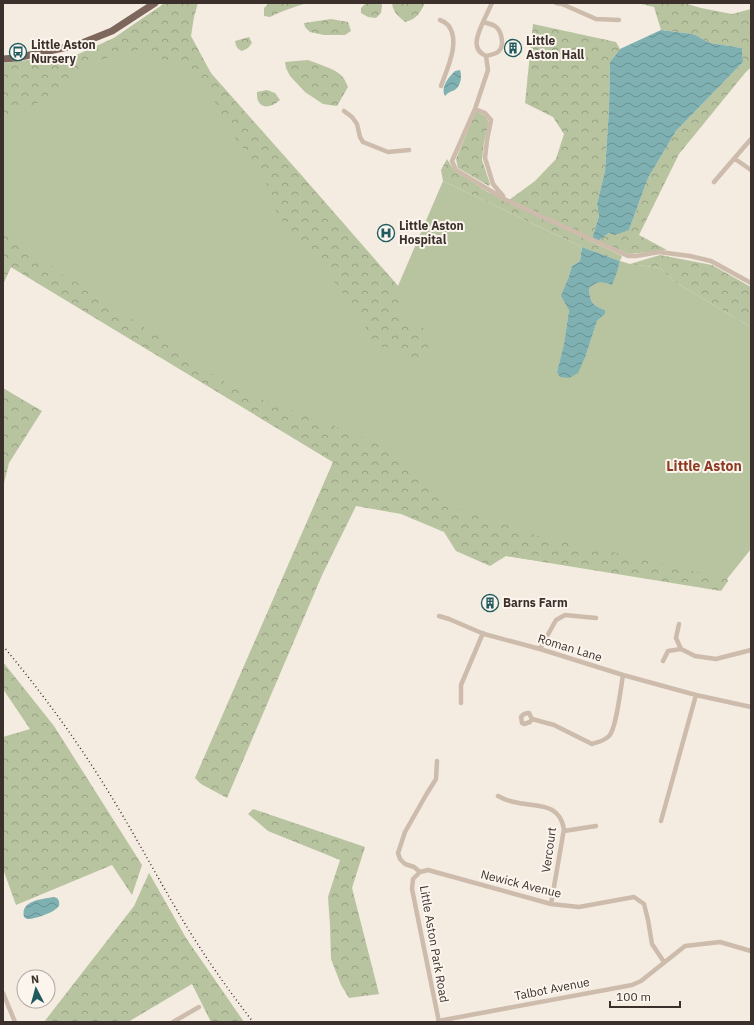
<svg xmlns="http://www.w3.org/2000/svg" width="754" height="1025" viewBox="0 0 754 1025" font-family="'IBM Plex Sans',sans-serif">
  <defs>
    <pattern id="forest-crowns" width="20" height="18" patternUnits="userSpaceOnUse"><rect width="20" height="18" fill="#b8c4a0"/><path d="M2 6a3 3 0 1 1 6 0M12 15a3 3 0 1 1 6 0" fill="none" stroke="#97a083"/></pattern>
    <pattern id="water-waves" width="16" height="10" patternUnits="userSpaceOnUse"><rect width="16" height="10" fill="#7fb0b2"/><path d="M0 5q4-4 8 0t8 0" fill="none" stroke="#699091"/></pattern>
  </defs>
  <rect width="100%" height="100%" fill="#f4ebe1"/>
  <path fill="#b8c4a0" d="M 155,10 L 302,176 L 398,286 L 443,181 L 582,247 L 580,261 L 572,266 L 568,279 L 569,310 L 564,345 L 557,372 L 586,355 L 597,321 L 605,314 L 605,310 C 592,305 590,302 589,288 L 596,282 L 604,282 L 618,269 L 620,261 L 630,264 L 660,268 L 675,282 L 751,327 L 751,549 L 727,579 L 701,586 L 506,556 L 333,462 L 11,267 L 3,284 L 3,64 L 79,54 L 114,38 Z"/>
  <path fill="url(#forest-crowns)" d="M 165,3 L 198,3 L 194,17 L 191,36 L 212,75 L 302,176 L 398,286 L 401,301 L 403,322 L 426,329 L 429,344 L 425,363 L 409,361 L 394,348 L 383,347 L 376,348 L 360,316 L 316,258 L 278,216 L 263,174 L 225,125 L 211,93 L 193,74 L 141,49 L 103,59 L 65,87 L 15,116 L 3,122 L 3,63 L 79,54 L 114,38 Z
    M 269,3 L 307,3 C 294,7 282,11 270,17 L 264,16 L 264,8 Z
    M 366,3 L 380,3 L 382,5 L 381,13 L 376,18 L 368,17 L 361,13 L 361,8 Z
    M 392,3 L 425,3 C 420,13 417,19 405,22 C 398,16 393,12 392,3 Z
    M 637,3 L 684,3 L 701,8 L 732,14 L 751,9 L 751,67 L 745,73 L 679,154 L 639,235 L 667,250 L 629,254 L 598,241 L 609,233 L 629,230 L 648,178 L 676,131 L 743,62 L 742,48 L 710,43 L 693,34 L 661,30 L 654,7 Z
    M 331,19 L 348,22 L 351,31 L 345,35 L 324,35 L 310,32 L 305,27 L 304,23 Z
    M 533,24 L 616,42 L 620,49 L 610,62 L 609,109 L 605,171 L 597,204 L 599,216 L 592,239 L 509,200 L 535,181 L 556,159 L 564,134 L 553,117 L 525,103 Z
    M 249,37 L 252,43 L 248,48 L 242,51 C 237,49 236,46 235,41 Z
    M 308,60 C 318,64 333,68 341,75 C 345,79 346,83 348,87 L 337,106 L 323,104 L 305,92 L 290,76 L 286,68 L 285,62 Z
    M 267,90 L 275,93 L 280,100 C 269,110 256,109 257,92 Z
    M 476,111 L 485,116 L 489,122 L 484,142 L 482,160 L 490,184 L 489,186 L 458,168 L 456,159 Z
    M 447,159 L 454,170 L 486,191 L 622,256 L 620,261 L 582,247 L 443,181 L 441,170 Z
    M 3,233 L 26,244 L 65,277 L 88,288 L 191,360 L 239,391 L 316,419 L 374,442 L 463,510 L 538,536 L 631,556 L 727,579 L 728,581 L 721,591 L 506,556 L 490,566 L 456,551 L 444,532 L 401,514 L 356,506 L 323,573 L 227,798 L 201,784 L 195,778 L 333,462 L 11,267 L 3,284 Z
    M 660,255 L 712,265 L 751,287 L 751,327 L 675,282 L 660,268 L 630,264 Z
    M 3,388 L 42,411 L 9,463 L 3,487 Z
    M 3,662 L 54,726 L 142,865 L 132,895 L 112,865 L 16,905 L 3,869 L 3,737 L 30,729 L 3,689 Z
    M 253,809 L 365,847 L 352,888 L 379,994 L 349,998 L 341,985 L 331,959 L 330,925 L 328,897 L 340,860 L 268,831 L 248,814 Z
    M 149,873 L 186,938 L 244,1022 L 211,1022 L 192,984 L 128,1022 L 44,1022 L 134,906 Z"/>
  <path fill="url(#water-waves)" d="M 661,30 L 693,34 L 710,43 L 742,48 L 743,62 L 676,131 L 648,178 L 629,230 L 615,235 L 609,233 L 598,241 L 592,239 L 599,216 L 597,204 L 605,171 L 609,109 L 610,62 L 620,49 Z
    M 460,70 C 462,76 461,85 456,89 C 452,92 449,91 445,96 C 440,87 449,77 455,71 Z
    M 582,247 L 620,261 L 618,269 L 612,285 C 601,281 598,281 589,288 C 590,302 592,305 605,310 L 605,314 L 597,321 L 586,355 L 578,373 L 569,378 L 560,377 L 557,372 L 564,344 L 569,310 L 561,296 L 568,279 L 572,266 L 580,261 Z
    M 54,897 L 57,898 L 59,901 C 59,903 60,905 58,907 C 55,912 33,920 27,919 C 26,918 25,918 24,917 C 20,900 43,899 54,897 Z"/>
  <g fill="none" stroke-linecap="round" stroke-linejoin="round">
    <path stroke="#cdbbac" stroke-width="4.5" d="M 492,3 L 483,22 C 487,23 491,24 495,26 C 502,31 505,46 498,52 C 495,54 490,55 486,56 L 488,70 L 475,109 L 452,161 L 456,170 L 506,200 L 628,256 L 636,256 L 659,252 L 690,256 L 711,261 L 751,283
      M 556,3 L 562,4 L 596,19 L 619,20
      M 440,20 C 443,21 446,23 448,25 C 461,41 447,69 441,86
      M 483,22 C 478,34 470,49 486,56
      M 475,109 L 485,113 L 491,120 L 487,140 L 485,158 L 493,184 L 503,196
      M 344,111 L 352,117 L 357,124 L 360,137 L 363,142 L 388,152 L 409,150
      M 735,159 L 751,170
      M 714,182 L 751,139
      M 439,616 L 449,619 L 484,634 L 540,649 L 623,675 L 696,695 L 751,707
      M 679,624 L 676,638 L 681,649
      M 540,649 L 556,620 L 565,615 L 596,618
      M 663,661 L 668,651 L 681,649 L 695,656 L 716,659 L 751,650
      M 461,703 L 461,685 L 483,633
      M 532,719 L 530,722 L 524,724 L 522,723 L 521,717 C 523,714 525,713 529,713 L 532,719 L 554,725 L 592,744 C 598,742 604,741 609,736 C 616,730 621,687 623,675
      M 498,796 C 505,800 512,802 519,803 C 539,807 559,803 564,829 L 551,904
      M 661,821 L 696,695
      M 564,831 L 596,826
      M 420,872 L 428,870 L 551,904 L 579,907 L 634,897 L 644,904 L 648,920 L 652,944 L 664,962
      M 420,872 L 413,879 L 412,889 L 439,1022
      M 420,872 L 414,867 L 405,864 L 400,859 L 398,853 L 405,832 L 426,795 L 436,779 L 437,761
      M 3,993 L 15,1022
      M 438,1021 L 632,985 L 641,981 L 685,946 L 720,942 L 751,951
      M 173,1022 L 199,1007"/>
    <path stroke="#7d675c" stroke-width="7" d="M 3,59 L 16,58 L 77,45 L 112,31 L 155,3"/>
    <path stroke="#3b302b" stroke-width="1.5" stroke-dasharray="1 3" stroke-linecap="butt" d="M 3,646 C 44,695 81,746 114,801 C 136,837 156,875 178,912 C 200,950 226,987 253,1022"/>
  </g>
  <defs>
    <g id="building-ring" transform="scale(0.9)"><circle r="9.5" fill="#fbf5ee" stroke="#1f5a5e" stroke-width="1.5"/><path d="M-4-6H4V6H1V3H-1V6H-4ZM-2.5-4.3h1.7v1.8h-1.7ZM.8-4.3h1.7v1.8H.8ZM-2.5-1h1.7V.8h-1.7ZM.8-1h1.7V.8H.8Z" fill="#1f5a5e"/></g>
    <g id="bus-ring" transform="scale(0.9)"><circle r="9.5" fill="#fbf5ee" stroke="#1f5a5e" stroke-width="1.5"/><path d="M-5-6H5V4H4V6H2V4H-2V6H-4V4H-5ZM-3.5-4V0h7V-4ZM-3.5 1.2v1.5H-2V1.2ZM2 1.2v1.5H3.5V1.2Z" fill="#1f5a5e"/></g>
    <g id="hospital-ring" transform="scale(0.9)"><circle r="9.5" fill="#fbf5ee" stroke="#1f5a5e" stroke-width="1.5"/><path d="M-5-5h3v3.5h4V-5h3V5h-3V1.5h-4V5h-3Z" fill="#1f5a5e"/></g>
  </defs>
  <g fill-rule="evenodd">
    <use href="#building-ring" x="513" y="48"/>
    <use href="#bus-ring" x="18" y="52"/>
    <use href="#hospital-ring" x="386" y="233"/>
    <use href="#building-ring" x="490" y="603"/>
  </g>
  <g text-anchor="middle" stroke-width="4" stroke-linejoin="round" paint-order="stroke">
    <g font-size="12" font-weight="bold" fill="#3b302b" stroke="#fbf5ee" text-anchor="start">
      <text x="526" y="45">Little<tspan x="526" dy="14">Aston Hall</tspan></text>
      <text x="31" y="49">Little Aston<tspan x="31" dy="14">Nursery</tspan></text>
      <text x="399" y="230">Little Aston<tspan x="399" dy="14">Hospital</tspan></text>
      <text x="503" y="607">Barns Farm</text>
    </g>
    <g font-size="12" fill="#3b302b" stroke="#fbf5ee">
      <text transform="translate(570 648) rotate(17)" y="4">Roman Lane</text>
      <text transform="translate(549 850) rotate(-82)" y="4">Vercourt</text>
      <text transform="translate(521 884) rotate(14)" y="4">Newick Avenue</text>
      <text transform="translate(434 944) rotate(80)" y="4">Little Aston Park Road</text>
      <text transform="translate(552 989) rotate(-11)" y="4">Talbot Avenue</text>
    </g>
    <g font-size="14" font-weight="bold" fill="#8c3b22" stroke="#fbf5ee">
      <text x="704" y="471">Little Aston</text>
    </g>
  </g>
  <rect width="754" height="1025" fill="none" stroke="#3b302b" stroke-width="8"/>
  <g transform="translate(36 989) rotate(354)"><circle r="19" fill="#fbf5ee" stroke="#aea6a0"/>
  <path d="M0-3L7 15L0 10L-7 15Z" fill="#1f5a5e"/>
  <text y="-6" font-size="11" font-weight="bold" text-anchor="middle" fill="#3b302b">N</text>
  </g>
  <path d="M610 1001v6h70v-6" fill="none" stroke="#3b302b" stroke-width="2"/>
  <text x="616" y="1001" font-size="12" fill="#3b302b" stroke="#fbf5ee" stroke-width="3" paint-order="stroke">100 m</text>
</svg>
